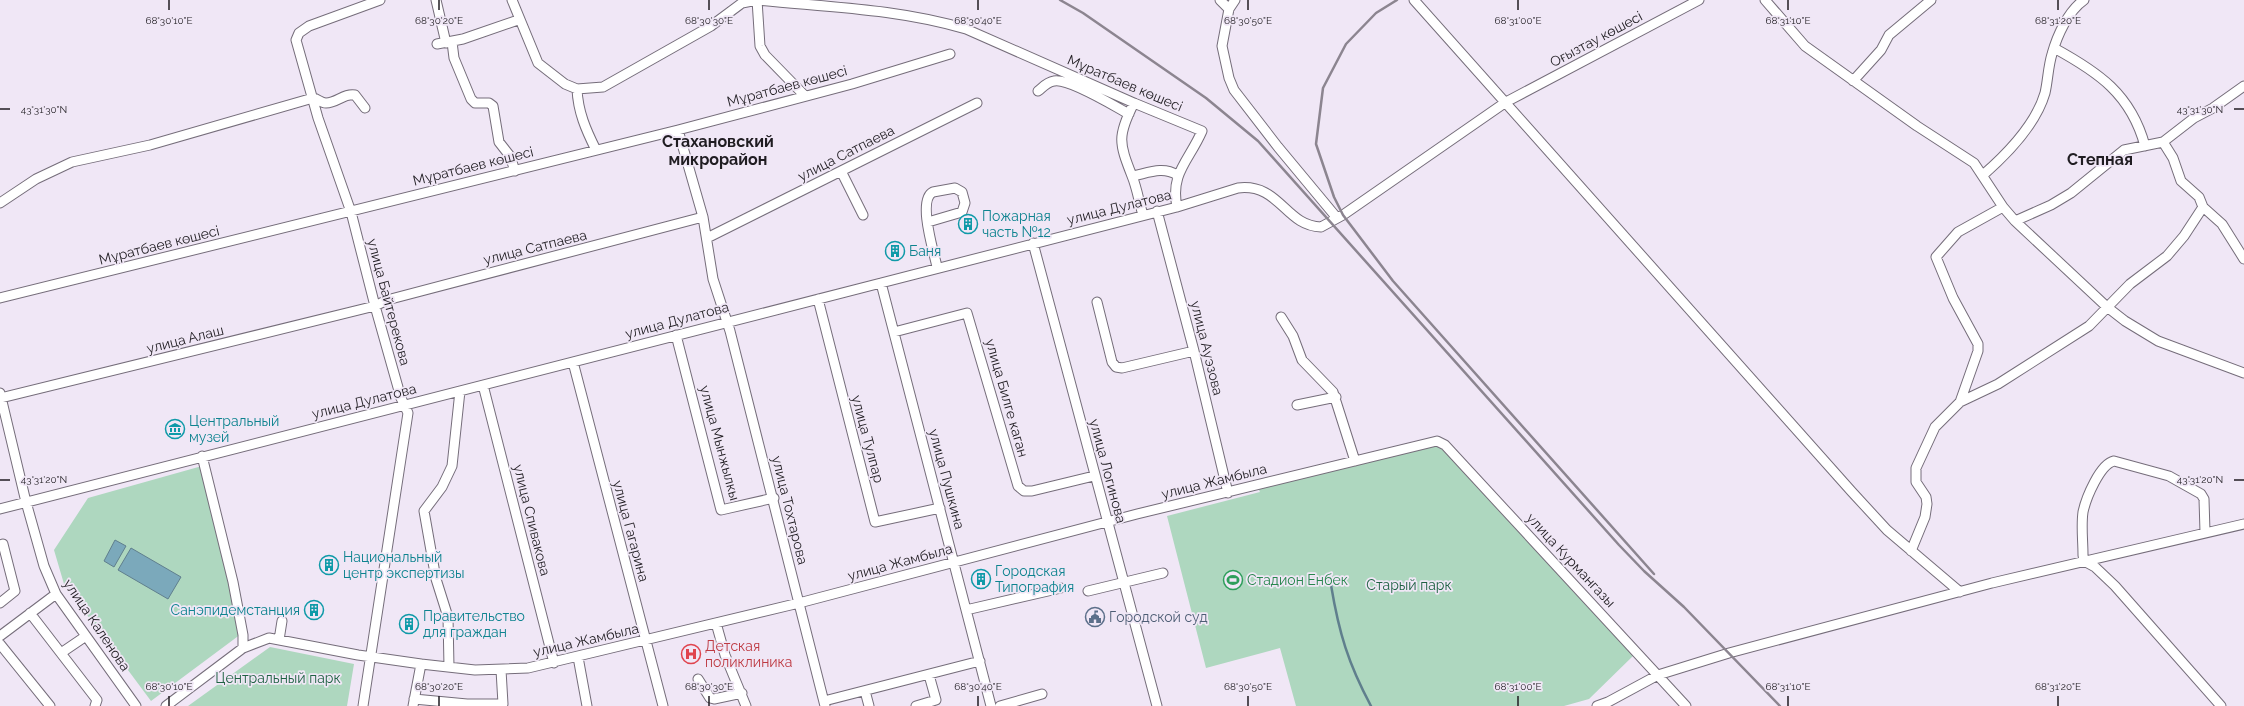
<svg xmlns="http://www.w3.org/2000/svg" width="2244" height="706" viewBox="0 0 2244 706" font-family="Raleway,sans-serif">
  <rect width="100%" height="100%" fill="#f0e7f6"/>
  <path fill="#aed7bf" d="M 1440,444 L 1634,655 L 1589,699 L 1564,706 L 1296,706 L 1280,648 L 1206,668 L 1167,516 L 1260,492 L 1258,488 Z
    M 202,466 L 241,634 L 151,701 L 64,584 L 54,550 L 88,498 Z
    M 270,647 L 354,664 L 347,706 L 188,706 Z"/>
  <path fill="#7ba9bb" stroke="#607f8d" d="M 115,540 L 126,546 L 114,567 L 104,561 Z
    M 131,548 L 181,577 L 168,599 L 118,570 Z"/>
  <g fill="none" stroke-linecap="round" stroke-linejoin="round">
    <path stroke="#607f8d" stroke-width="2.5" d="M 1331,585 C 1339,633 1348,663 1371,706"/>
    <g stroke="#756d7a" stroke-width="11">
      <path id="minor" d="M 436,0 L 446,43
        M 512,0 L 538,63 L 565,84 L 577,89 L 603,87 L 711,26 L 742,3 L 757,0
        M 757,0 L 760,46 L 765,55 L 805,96
        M 758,0 C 827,7 900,9 966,29 L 1134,103 L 1202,131 C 1189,161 1170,173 1177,207
        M 1220,0 L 1229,9
        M 1235,0 L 1229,9 L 1222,46 L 1229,78 L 1234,90 L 1278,147 L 1337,218
        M 1414,0 L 1852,492 L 1887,530 L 1960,592
        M 1765,0 L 1805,46 L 1917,126 L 1974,163 L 2003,207 L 2015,221 L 2107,307 L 2125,321 L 2158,341 L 2244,373
        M 452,42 L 454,58 L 471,99 L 475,103 L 489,103 L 493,106 L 499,142 L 510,156 L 515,171
        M 437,44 L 463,39 L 518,20
        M 2054,48 C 2098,72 2131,94 2145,146
        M 1853,81 L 1881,50 L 1889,35 L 1931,0
        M 577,89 C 578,112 586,130 596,150
        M 1038,91 C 1043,87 1047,82 1054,81 C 1069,78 1114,106 1129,114
        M 1134,103 C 1117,136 1119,143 1132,176 C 1137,188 1139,202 1143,215
        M 678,130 L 703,217 L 713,279 L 730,331 L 825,706
        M 2163,142 L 2173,158 L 2181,181 L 2199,197 L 2203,207 L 2222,224 L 2244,259
        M 841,171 L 863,215
        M 1983,175 C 2006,155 2036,124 2045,93 C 2048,80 2048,67 2052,54 C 2057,36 2068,11 2084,0
        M 1133,176 C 1148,173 1163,166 1177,175
        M 0,203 L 36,179 L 72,162 L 150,145 L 313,98 C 318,99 321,103 326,103 C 337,103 344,93 355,95 L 365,108
        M 1157,211 L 1194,351 L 1228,493
        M 2015,221 L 2051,205 L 2071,193 L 2124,150 L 2163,142 L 2194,118 L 2213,108 L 2244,86
        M 928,222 L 962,212 L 965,203 L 962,192 L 955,188 L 933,192 C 917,200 934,252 937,267
        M 707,238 L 977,103
        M 1033,243 L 1157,706
        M 881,283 L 991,706
        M 0,298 L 678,130 L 852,84 L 950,54
        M 818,299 L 875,522 L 940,508
        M 1097,302 L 1112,362 L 1116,367 L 1122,368 L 1194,351
        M 1281,317 L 1293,336 L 1302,360 L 1333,392 L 1355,461
        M 894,332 L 967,313 L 1018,486 L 1024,491 L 1032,491 L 1094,476
        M 676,335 L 721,510 L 774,498
        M 573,362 L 663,706
        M 483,385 L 554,663
        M 0,393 L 26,502 L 44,566 L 56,594 L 136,706
        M 1,398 L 375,306 L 387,300 L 703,217
        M 1960,402 L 1978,351 L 1978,344 L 1953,298 L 1936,257 L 1958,232 L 2003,207
        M 1297,405 L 1336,397
        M 202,456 L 233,582 L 243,635 L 243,648
        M 0,509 L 881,283 L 1177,207 L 1238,188 C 1280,183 1285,226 1321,227 L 1343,215 L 1506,102 L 1699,0
        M 2205,532 L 2204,499 L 2201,494 L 2169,476 L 2114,461 C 2100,464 2086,498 2083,512 C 2081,526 2083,541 2083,555 L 2084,561 L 2095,567 L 2115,586 L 2221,706
        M 0,545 L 3,544 L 15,591 L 0,603
        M 1911,551 L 1925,517 L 1927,504 L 1926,497 L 1916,482 L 1916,468 L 1935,427 L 1960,402 L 1998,384 L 2089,326 L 2130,284 L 2167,256 L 2184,236 L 2203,207
        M 1088,591 L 1163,573
        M 966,610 L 1061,588
        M 30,613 L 97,700 L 95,706
        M 716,623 L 725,655 L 746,706
        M 0,636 L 56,594
        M 279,640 L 282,621
        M 0,644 L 50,706
        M 61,653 L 86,636
        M 578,657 L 587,706
        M 449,667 L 448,617 L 436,579 L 424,511 L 442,487 L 452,466 L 460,391
        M 698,679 L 710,698 L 714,699 L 742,693
        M 865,691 L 869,706
        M 414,699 L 467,704 L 503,704 L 501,670
        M 824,701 L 980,661
        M 166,706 L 243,648 L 269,638 L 358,655 L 421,664 L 475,670 L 528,668 L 799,603 L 1137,514 L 1437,441 L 1445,445 L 1686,706
        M 363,706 L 408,413 L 401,398 L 375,306 L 351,212 L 318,118 L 296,40 L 299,33 L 309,26 L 380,0
        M 413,706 L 421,664
        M 916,706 L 936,700 L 929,675
        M 1000,706 L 1042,694
        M 1597,706 L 1608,702 L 1658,675 L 1729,653 L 1992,583 L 2244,524"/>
    </g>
    <use href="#minor" stroke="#fff" stroke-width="9"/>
    <path stroke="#8c8590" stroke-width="2.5" d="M 1060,0 L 1083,13 L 1206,98 L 1258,141 L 1619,545 L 1644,571 L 1684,607 L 1780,706
      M 1397,0 L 1376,13 L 1346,44 L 1323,88 L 1316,144 L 1334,197 L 1343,215 L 1393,281 L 1654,574"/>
  </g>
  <path fill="none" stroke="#201d22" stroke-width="1.5" d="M 169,0 L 169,10M 439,0 L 439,10M 709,0 L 709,10M 978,0 L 978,10M 1248,0 L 1248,10M 1518,0 L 1518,10M 1788,0 L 1788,10M 2058,0 L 2058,10M 0,109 L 10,109M 2234,109 L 2244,109M 0,480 L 10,480M 2234,480 L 2244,480M 169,696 L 169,706M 439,696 L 439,706M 709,696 L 709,706M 978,696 L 978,706M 1248,696 L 1248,706M 1518,696 L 1518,706M 1788,696 L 1788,706M 2058,696 L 2058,706"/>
  <defs>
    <g id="building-ring" transform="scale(1)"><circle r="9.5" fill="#f0e7f6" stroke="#0f9aa8" stroke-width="1.5"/><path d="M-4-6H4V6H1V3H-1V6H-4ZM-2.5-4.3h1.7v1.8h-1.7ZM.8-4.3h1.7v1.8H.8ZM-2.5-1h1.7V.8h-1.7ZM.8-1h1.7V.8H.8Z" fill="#0f9aa8"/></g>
    <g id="museum-ring" transform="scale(1)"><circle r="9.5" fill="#f0e7f6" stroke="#0f9aa8" stroke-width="1.5"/><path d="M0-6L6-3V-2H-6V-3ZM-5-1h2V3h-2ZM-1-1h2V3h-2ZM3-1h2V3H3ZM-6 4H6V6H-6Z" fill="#0f9aa8"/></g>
    <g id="stadium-ring" transform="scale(1)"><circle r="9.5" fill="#f0e7f6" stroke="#2e9e5b" stroke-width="1.5"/><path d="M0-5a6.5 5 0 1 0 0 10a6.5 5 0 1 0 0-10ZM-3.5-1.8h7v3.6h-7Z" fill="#2e9e5b"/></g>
    <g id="civic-ring" transform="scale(1)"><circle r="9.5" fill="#f0e7f6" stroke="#5c6f8a" stroke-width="1.5"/><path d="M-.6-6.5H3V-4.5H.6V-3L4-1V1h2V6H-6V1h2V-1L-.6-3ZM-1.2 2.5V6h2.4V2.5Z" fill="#5c6f8a"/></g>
    <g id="hospital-ring" transform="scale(1)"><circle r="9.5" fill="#f0e7f6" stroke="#e0444e" stroke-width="1.5"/><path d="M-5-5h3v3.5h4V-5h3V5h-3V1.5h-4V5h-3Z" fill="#e0444e"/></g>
  </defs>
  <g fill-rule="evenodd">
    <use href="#building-ring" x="968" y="224"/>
    <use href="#building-ring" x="895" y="251"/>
    <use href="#museum-ring" x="175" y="429"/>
    <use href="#building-ring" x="329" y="565"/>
    <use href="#building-ring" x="981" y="579"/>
    <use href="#stadium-ring" x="1233" y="580"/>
    <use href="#building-ring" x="314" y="610"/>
    <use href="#civic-ring" x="1095" y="617"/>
    <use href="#building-ring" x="409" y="624"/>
    <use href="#hospital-ring" x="691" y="654"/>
  </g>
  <g text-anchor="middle" stroke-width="3.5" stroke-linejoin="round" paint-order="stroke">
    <g font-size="14" fill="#201d22" stroke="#f0e7f6">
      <text transform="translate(1596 39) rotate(-28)" y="5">Оғызтау көшесі</text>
      <text transform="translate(1125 83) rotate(23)" y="5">Мұратбаев көшесі</text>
      <text transform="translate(787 86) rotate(-15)" y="5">Мұратбаев көшесі</text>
      <text transform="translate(846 153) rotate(-27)" y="5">улица Сатпаева</text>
      <text transform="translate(473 166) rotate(-14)" y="5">Мұратбаев көшесі</text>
      <text transform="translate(1119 207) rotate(-14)" y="5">улица Дулатова</text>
      <text transform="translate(159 245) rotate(-14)" y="5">Мұратбаев көшесі</text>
      <text transform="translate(535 247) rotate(-14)" y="5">улица Сатпаева</text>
      <text transform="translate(389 302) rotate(75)" y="5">улица Байтерекова</text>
      <text transform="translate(677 320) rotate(-15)" y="5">улица Дулатова</text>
      <text transform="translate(185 339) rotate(-14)" y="5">улица Алаш</text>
      <text transform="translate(1207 348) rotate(76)" y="5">улица Ауэзова</text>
      <text transform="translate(1007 398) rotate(74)" y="5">улица Билге каган</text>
      <text transform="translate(364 401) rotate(-14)" y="5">улица Дулатова</text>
      <text transform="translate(868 439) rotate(75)" y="5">улица Тулпар</text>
      <text transform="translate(720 443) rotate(75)" y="5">улица Мынжылкы</text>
      <text transform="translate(1108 471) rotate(75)" y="5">улица Логинова</text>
      <text transform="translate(947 479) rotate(75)" y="5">улица Пушкина</text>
      <text transform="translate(1214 481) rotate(-14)" y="5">улица Жамбыла</text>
      <text transform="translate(790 510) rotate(76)" y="5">улица Тохтарова</text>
      <text transform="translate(532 520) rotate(76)" y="5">улица Спивакова</text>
      <text transform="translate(631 531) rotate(75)" y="5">улица Гагарина</text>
      <text transform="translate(1571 560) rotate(47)" y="5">улица Курмангазы</text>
      <text transform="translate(900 562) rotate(-15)" y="5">улица Жамбыла</text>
      <text transform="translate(97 625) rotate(56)" y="5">улица Каленова</text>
      <text transform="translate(586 640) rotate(-13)" y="5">улица Жамбыла</text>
    </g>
    <g font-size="14" fill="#0d838f" stroke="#f0e7f6" text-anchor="start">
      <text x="982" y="221">Пожарная<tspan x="982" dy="16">часть №12</tspan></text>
      <text x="909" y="256">Баня</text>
      <text x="189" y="426">Центральный<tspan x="189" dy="16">музей</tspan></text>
      <text x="343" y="562">Национальный<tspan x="343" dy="16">центр экспертизы</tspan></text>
      <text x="995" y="576">Городская<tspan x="995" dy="16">Типография</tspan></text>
      <text x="300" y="615" text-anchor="end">Санэпидемстанция</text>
      <text x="423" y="621">Правительство<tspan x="423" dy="16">для граждан</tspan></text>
    </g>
    <g font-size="14" fill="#27864d" stroke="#f0e7f6" text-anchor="start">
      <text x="1247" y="585">Стадион Енбек</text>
    </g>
    <g font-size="14" fill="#1f6243" stroke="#f0e7f6">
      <text x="1409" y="590">Старый парк</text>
      <text x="278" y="683">Центральный парк</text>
    </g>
    <g font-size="14" fill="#4e5e75" stroke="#f0e7f6" text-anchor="start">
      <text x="1109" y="622">Городской суд</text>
    </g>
    <g font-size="14" fill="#be3a42" stroke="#f0e7f6" text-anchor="start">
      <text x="705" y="651">Детская<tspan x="705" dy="16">поликлиника</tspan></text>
    </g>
    <g font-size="16" font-weight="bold" fill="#201d22" stroke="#f0e7f6">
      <text x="718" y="147">Стахановский<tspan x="718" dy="18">микрорайон</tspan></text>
      <text x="2100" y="165">Степная</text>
    </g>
  </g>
  <g font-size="10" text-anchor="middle" fill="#201d22" stroke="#f0e7f6" stroke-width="3.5" stroke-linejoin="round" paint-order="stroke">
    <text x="169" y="24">68°30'10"E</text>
    <text x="439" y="24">68°30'20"E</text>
    <text x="709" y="24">68°30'30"E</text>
    <text x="978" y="24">68°30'40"E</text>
    <text x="1248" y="24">68°30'50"E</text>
    <text x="1518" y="24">68°31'00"E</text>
    <text x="1788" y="24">68°31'10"E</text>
    <text x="2058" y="24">68°31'20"E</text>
    <text x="44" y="113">43°31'30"N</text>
    <text x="2200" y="113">43°31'30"N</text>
    <text x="44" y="483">43°31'20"N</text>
    <text x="2200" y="483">43°31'20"N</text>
    <text x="169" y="690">68°30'10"E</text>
    <text x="439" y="690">68°30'20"E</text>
    <text x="709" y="690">68°30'30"E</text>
    <text x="978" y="690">68°30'40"E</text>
    <text x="1248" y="690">68°30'50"E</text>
    <text x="1518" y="690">68°31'00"E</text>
    <text x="1788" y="690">68°31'10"E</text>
    <text x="2058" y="690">68°31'20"E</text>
  </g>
</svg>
